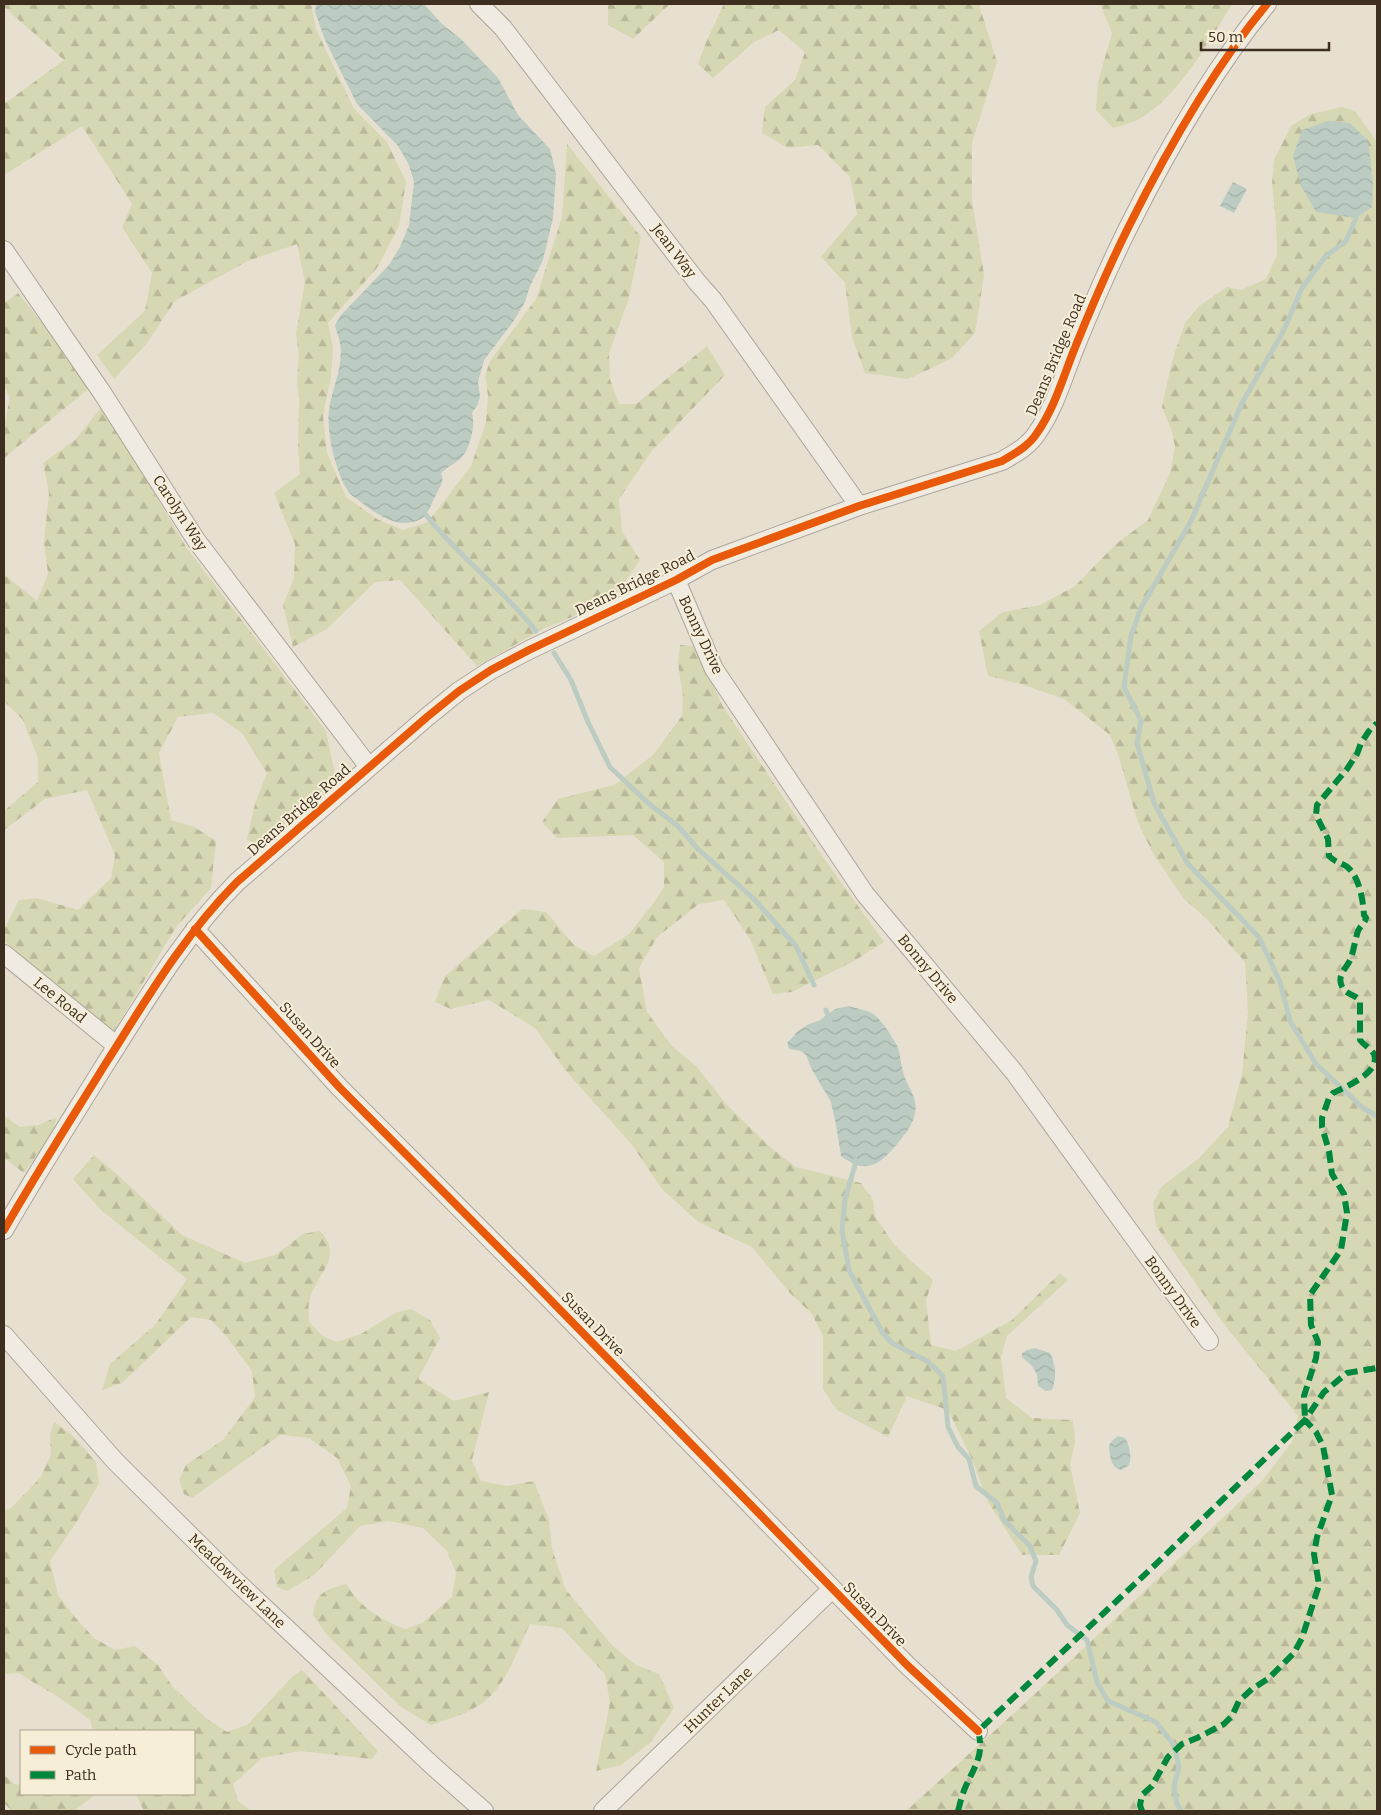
<svg xmlns="http://www.w3.org/2000/svg" width="1381" height="1815" viewBox="0 0 1381 1815" font-family="Bitter,serif">
  <defs>
    <pattern id="forest-firs" width="22" height="20" patternUnits="userSpaceOnUse" patternTransform="scale(1.25)"><rect width="22" height="20" fill="#d6d7b3"/><path d="M5 1l3.5 6h-7zM16 11l3.5 6h-7z" fill="#b9b99a"/></pattern>
    <pattern id="water-waves" width="16" height="10" patternUnits="userSpaceOnUse" patternTransform="scale(1.25)"><rect width="16" height="10" fill="#bcccc2"/><path d="M0 5q4-4 8 0t8 0" fill="none" stroke="#a2b0a6"/></pattern>
  </defs>
  <rect width="100%" height="100%" fill="#e7e0d1"/>
  <path fill="url(#forest-firs)" d="M 4,4 L 311,4 L 316,29 L 354,109 L 387,142 L 406,182 L 399,226 L 377,268 L 328,323 L 333,347 L 331,377 L 323,416 L 327,453 L 346,497 L 377,519 L 403,530 L 428,522 L 471,466 L 486,422 L 488,395 L 485,376 L 490,361 L 536,299 L 562,217 L 567,144 L 641,237 L 629,298 L 609,353 L 610,379 L 619,404 L 636,404 L 707,346 L 725,375 L 651,452 L 619,499 L 622,531 L 640,560 L 619,591 L 603,604 L 543,629 L 477,666 L 400,580 L 375,582 L 327,629 L 293,647 L 283,605 L 294,578 L 295,544 L 274,493 L 300,474 L 298,448 L 299,399 L 297,379 L 299,356 L 296,333 L 305,282 L 297,244 L 248,261 L 175,301 L 147,343 L 114,379 L 97,355 L 145,311 L 152,273 L 122,227 L 132,204 L 82,126 L 4,175 L 4,104 L 64,60 L 4,7 Z
    M 608,4 L 670,4 L 633,39 L 608,25 Z
    M 724,4 L 980,4 L 980,8 L 997,62 L 972,143 L 972,200 L 984,275 L 975,333 L 951,359 L 908,379 L 865,373 L 852,337 L 845,283 L 821,257 L 857,214 L 850,177 L 818,145 L 788,148 L 762,133 L 765,107 L 795,80 L 805,52 L 779,30 L 754,42 L 713,78 L 698,64 L 707,40 Z
    M 1100,4 L 1232,4 C 1210,40 1175,103 1135,121 C 1128,124 1121,126 1113,128 L 1096,110 L 1098,82 L 1112,33 Z
    M 1342,107 L 1355,111 L 1377,142 L 1377,1811 L 906,1811 L 1022,1706 L 1262,1481 L 1292,1442 L 1298,1416 L 1223,1323 L 1156,1226 L 1153,1203 L 1162,1186 L 1198,1159 L 1228,1127 L 1242,1074 L 1248,1012 L 1245,962 L 1205,917 L 1184,899 L 1154,855 L 1138,823 L 1118,754 L 1110,735 L 1064,699 L 1021,684 L 988,676 L 979,631 L 1003,612 L 1040,605 L 1075,586 L 1116,544 L 1148,520 L 1170,473 L 1175,446 L 1171,429 L 1162,407 L 1172,361 L 1185,323 L 1199,306 L 1227,287 L 1241,290 L 1266,279 L 1277,255 L 1276,223 L 1272,184 L 1274,160 L 1291,126 L 1311,114 Z
    M 18,293 L 92,386 L 4,458 L 4,425 L 10,398 L 4,387 L 4,303 Z
    M 105,403 L 139,468 L 186,547 L 326,731 L 336,779 L 258,847 L 247,839 L 255,804 L 267,773 L 242,733 L 213,713 L 178,717 L 159,753 L 171,820 L 194,827 L 216,841 L 211,888 L 176,927 L 113,1033 L 4,941 L 4,930 L 19,900 L 37,898 L 78,910 L 111,878 L 115,855 L 87,790 L 45,799 L 4,830 L 4,811 L 38,782 L 38,758 L 23,720 L 4,701 L 4,574 L 37,601 L 48,574 L 44,542 L 49,493 L 43,463 L 75,440 Z
    M 680,645 L 697,646 L 722,705 L 825,860 L 884,942 L 854,961 L 792,992 L 773,994 L 750,939 L 724,900 L 699,904 L 657,937 L 639,968 L 647,1012 L 672,1046 L 697,1067 L 726,1104 L 770,1147 L 796,1167 L 861,1183 L 873,1200 L 875,1216 L 893,1243 L 909,1259 L 933,1280 L 926,1300 L 931,1345 L 956,1351 L 1012,1320 L 1060,1273 L 1068,1280 L 1007,1336 L 1001,1357 L 1006,1398 L 1032,1418 L 1073,1420 L 1075,1442 L 1070,1465 L 1080,1513 L 1059,1555 L 1022,1555 L 988,1502 L 971,1457 L 948,1410 L 907,1396 L 888,1437 L 837,1410 L 823,1389 L 823,1336 L 812,1314 L 790,1293 L 752,1247 L 698,1222 L 661,1188 L 633,1146 L 565,1070 L 535,1028 L 489,1000 L 451,1009 L 435,1002 L 445,976 L 522,909 L 546,912 L 574,945 L 594,956 L 629,934 L 652,905 L 664,887 L 664,862 L 633,835 L 557,838 L 542,822 L 558,799 L 614,785 L 653,755 L 682,716 L 683,697 L 678,663 Z
    M 4,1116 L 20,1127 L 38,1125 L 57,1117 L 53,1131 L 24,1173 L 4,1158 Z
    M 94,1155 L 118,1175 L 182,1235 L 245,1263 L 275,1255 L 303,1234 L 320,1231 C 346,1257 314,1276 309,1302 C 308,1308 309,1315 309,1322 L 323,1336 L 337,1342 L 361,1334 L 395,1313 L 411,1309 L 430,1320 L 440,1338 L 418,1379 L 454,1401 L 489,1392 L 472,1460 L 481,1481 L 507,1486 L 534,1481 L 549,1520 L 552,1549 L 566,1590 L 612,1645 L 636,1665 L 659,1674 L 674,1708 L 650,1743 L 621,1765 L 596,1771 L 610,1703 L 605,1674 L 562,1628 L 530,1624 C 517,1651 506,1687 481,1704 C 466,1714 449,1719 431,1725 L 401,1707 L 327,1635 L 313,1615 C 316,1592 325,1590 346,1584 C 362,1609 378,1618 405,1629 L 422,1623 L 452,1597 L 456,1573 L 447,1551 L 423,1528 L 389,1521 L 360,1526 L 314,1575 L 287,1591 L 277,1587 L 274,1570 L 347,1508 L 351,1486 L 337,1458 L 309,1438 L 280,1435 L 192,1498 L 184,1494 L 179,1480 L 186,1465 L 223,1440 L 255,1397 L 252,1371 L 227,1337 L 211,1320 L 191,1317 L 122,1383 L 102,1390 L 110,1364 L 155,1325 L 187,1279 L 101,1210 L 73,1179 Z
    M 54,1422 L 72,1435 L 96,1462 L 99,1483 L 76,1523 L 50,1561 L 58,1595 L 73,1615 L 94,1638 L 115,1650 L 135,1646 L 158,1665 L 172,1686 L 207,1719 L 227,1732 L 247,1725 L 293,1676 L 302,1670 L 378,1751 L 372,1759 L 300,1751 L 262,1758 L 233,1784 L 238,1801 L 251,1811 L 144,1811 L 136,1794 L 194,1794 L 194,1731 L 93,1731 L 90,1720 L 60,1698 L 18,1673 L 4,1674 L 4,1510 L 10,1509 L 40,1478 L 51,1455 L 50,1434 Z
    M 4,1774 L 14,1784 L 21,1785 L 21,1794 L 96,1794 L 74,1811 L 12,1811 L 4,1803 Z"/>
  <path fill="url(#water-waves)" d="M 316,4 L 424,4 L 442,24 L 461,39 L 498,78 L 518,115 L 550,149 L 556,174 L 553,218 L 543,260 L 530,286 L 525,302 L 513,322 L 484,360 L 478,382 L 480,396 L 478,404 L 472,413 C 476,425 470,449 461,458 C 455,464 447,467 441,473 C 445,482 439,488 435,497 C 431,504 428,515 421,519 C 400,530 379,516 362,503 C 358,499 351,496 348,491 C 336,473 326,432 329,410 C 332,388 344,365 340,343 C 339,337 336,331 335,325 L 341,315 L 389,265 L 400,247 L 409,225 L 414,182 L 409,165 L 398,146 L 357,104 L 325,40 L 315,12 Z
    M 1328,121 L 1350,123 L 1368,141 L 1373,184 L 1372,207 L 1356,218 L 1316,212 L 1301,186 L 1293,156 L 1302,130 Z
    M 1233,182 L 1247,189 L 1234,213 L 1220,206 Z
    M 848,1006 C 855,1008 867,1010 873,1014 C 881,1019 894,1039 898,1048 C 901,1057 901,1068 905,1078 C 910,1090 918,1099 915,1113 C 913,1125 905,1134 898,1143 C 880,1164 867,1176 841,1156 L 836,1125 L 831,1102 L 811,1068 L 806,1055 L 801,1051 L 789,1049 L 787,1043 L 798,1031 L 809,1024 L 819,1021 L 835,1009 Z
    M 1035,1348 L 1050,1353 C 1056,1365 1057,1378 1052,1390 L 1046,1391 L 1038,1386 L 1037,1374 L 1031,1365 L 1022,1357 L 1022,1353 L 1027,1350 Z
    M 1118,1436 L 1125,1438 C 1129,1443 1133,1460 1128,1466 C 1127,1467 1122,1469 1121,1470 C 1110,1467 1110,1455 1109,1445 L 1113,1440 Z"/>
  <g fill="none" stroke-linecap="round" stroke-linejoin="round">
    <path stroke="#bcccc2" stroke-width="5" d="M 1356,218 L 1346,241 L 1325,257 L 1302,288 L 1283,332 L 1242,403 L 1191,521 L 1141,608 L 1131,636 L 1124,687 L 1141,721 L 1137,743 L 1154,803 L 1188,864 L 1259,937 L 1280,982 L 1290,1021 L 1316,1064 L 1363,1108 L 1377,1116
      M 426,515 C 459,557 503,589 536,631
      M 554,653 L 571,680 L 588,722 L 610,767 L 648,803 L 678,826 L 698,849 L 754,899 L 796,946 L 814,985
      M 826,1010 L 830,1021
      M 855,1160 L 855,1165 L 845,1199 L 842,1231 L 849,1270 L 882,1332 L 892,1343 L 927,1361 L 943,1376 L 948,1427 L 958,1447 L 969,1459 L 976,1486 L 997,1503 L 1004,1520 L 1030,1546 L 1036,1561 L 1031,1577 L 1033,1586 L 1057,1610 L 1067,1625 L 1087,1640 L 1097,1682 L 1108,1701 L 1156,1722 L 1174,1745 L 1179,1766 L 1174,1787 L 1177,1804 L 1181,1811"/>
    <g stroke="#ada599" stroke-width="20">
      <path id="street" d="M 479,4 L 503,28 L 697,282 L 713,300 L 859,506
        M 4,250 L 103,394 L 196,540 L 369,767
        M 676,580 L 714,669 L 865,894 L 1014,1072 L 1209,1341
        M 195,929 L 340,1088 L 529,1278 L 907,1665 L 978,1731
        M 4,954 L 117,1046
        M 4,1230 C 36,1174 72,1118 106,1063 C 146,1000 184,935 237,882 L 427,717 L 459,691 L 491,670 L 529,650 L 676,580 L 712,560 L 859,506 L 1002,461 C 1014,454 1029,446 1037,433 C 1054,409 1063,378 1074,350 C 1091,308 1109,266 1129,226 C 1167,150 1213,69 1267,4
        M 4,1335 L 115,1461 L 238,1583 L 434,1767 L 484,1811
        M 603,1811 L 832,1589"/>
    </g>
    <use href="#street" stroke="#efebe3" stroke-width="18"/>
    <path stroke="#00873e" stroke-width="6" stroke-dasharray="12 6" stroke-linecap="butt" d="M 958,1811 C 960,1804 962,1795 965,1788 C 974,1767 985,1755 978,1731 L 1155,1565 L 1305,1420 L 1304,1396 L 1316,1358 L 1318,1342 L 1311,1325 L 1310,1295 L 1341,1250 L 1347,1213 L 1344,1194 L 1332,1174 L 1329,1151 L 1322,1127 L 1322,1118 L 1329,1098 L 1333,1093 C 1345,1087 1381,1073 1374,1054 C 1371,1049 1364,1045 1360,1040 L 1360,1001 C 1356,995 1349,995 1344,990 C 1334,976 1347,969 1351,958 C 1354,949 1355,940 1358,931 C 1360,926 1365,923 1366,918 L 1364,915 C 1363,899 1359,875 1346,866 C 1339,862 1335,862 1329,856 L 1328,839 L 1316,815 L 1317,805 L 1347,769 L 1357,754 L 1361,743 L 1369,731 L 1377,723
      M 1142,1811 L 1140,1805 L 1142,1795 L 1152,1786 L 1168,1757 L 1182,1744 L 1197,1738 L 1224,1724 L 1232,1716 L 1239,1701 L 1252,1689 L 1269,1678 L 1294,1653 L 1302,1638 L 1319,1585 L 1314,1554 L 1317,1537 L 1332,1495 L 1323,1446 L 1316,1432 L 1305,1420 L 1324,1392 L 1347,1373 L 1377,1368"/>
    <g stroke="#f7eed8" stroke-width="11">
      <path id="cycleway" d="M 195,929 L 340,1088 L 529,1278 L 907,1665 L 978,1731
        M 4,1230 C 36,1174 72,1118 106,1063 C 146,1000 184,935 237,882 L 427,717 L 459,691 L 491,670 L 529,650 L 676,580 L 712,560 L 859,506 L 1002,461 C 1014,454 1029,446 1037,433 C 1054,409 1063,378 1074,350 C 1091,308 1109,266 1129,226 C 1167,150 1213,69 1267,4"/>
    </g>
    <use href="#cycleway" stroke="#e8590c" stroke-width="8"/>
  </g>
  <g text-anchor="middle" stroke-width="4" stroke-linejoin="round" paint-order="stroke">
    <g font-size="15" fill="#3d2e20" stroke="#f7eed8">
      <text transform="translate(674 251) rotate(53)" y="5">Jean Way</text>
      <text transform="translate(1056 355) rotate(-67)" y="5">Deans Bridge Road</text>
      <text transform="translate(180 513) rotate(57)" y="5">Carolyn Way</text>
      <text transform="translate(635 583) rotate(-26)" y="5">Deans Bridge Road</text>
      <text transform="translate(701 635) rotate(65)" y="5">Bonny Drive</text>
      <text transform="translate(299 810) rotate(-41)" y="5">Deans Bridge Road</text>
      <text transform="translate(928 969) rotate(50)" y="5">Bonny Drive</text>
      <text transform="translate(60 1000) rotate(39)" y="5">Lee Road</text>
      <text transform="translate(310 1035) rotate(48)" y="5">Susan Drive</text>
      <text transform="translate(1173 1292) rotate(54)" y="5">Bonny Drive</text>
      <text transform="translate(593 1324) rotate(46)" y="5">Susan Drive</text>
      <text transform="translate(237 1581) rotate(44)" y="5">Meadowview Lane</text>
      <text transform="translate(875 1614) rotate(46)" y="5">Susan Drive</text>
      <text transform="translate(718 1700) rotate(-44)" y="5">Hunter Lane</text>
    </g>
  </g>
  <rect width="1381" height="1815" fill="none" stroke="#3d2e20" stroke-width="10"/>
  <rect x="20" y="1730" width="175" height="65" fill="#f7eed8" stroke="#ada18e"/>
  <rect x="30" y="1746" width="25" height="8" fill="#e8590c" stroke="#ada18e"/>
  <text x="65" y="1755" font-size="15" fill="#3d2e20">Cycle path</text>
  <rect x="30" y="1771" width="25" height="8" fill="#00873e" stroke="#ada18e"/>
  <text x="65" y="1780" font-size="15" fill="#3d2e20">Path</text>
  <path d="M1201 42v8h128v-8" fill="none" stroke="#3d2e20" stroke-width="2.5"/>
  <text x="1208" y="42" font-size="15" fill="#3d2e20" stroke="#f7eed8" stroke-width="4" paint-order="stroke">50 m</text>
</svg>
